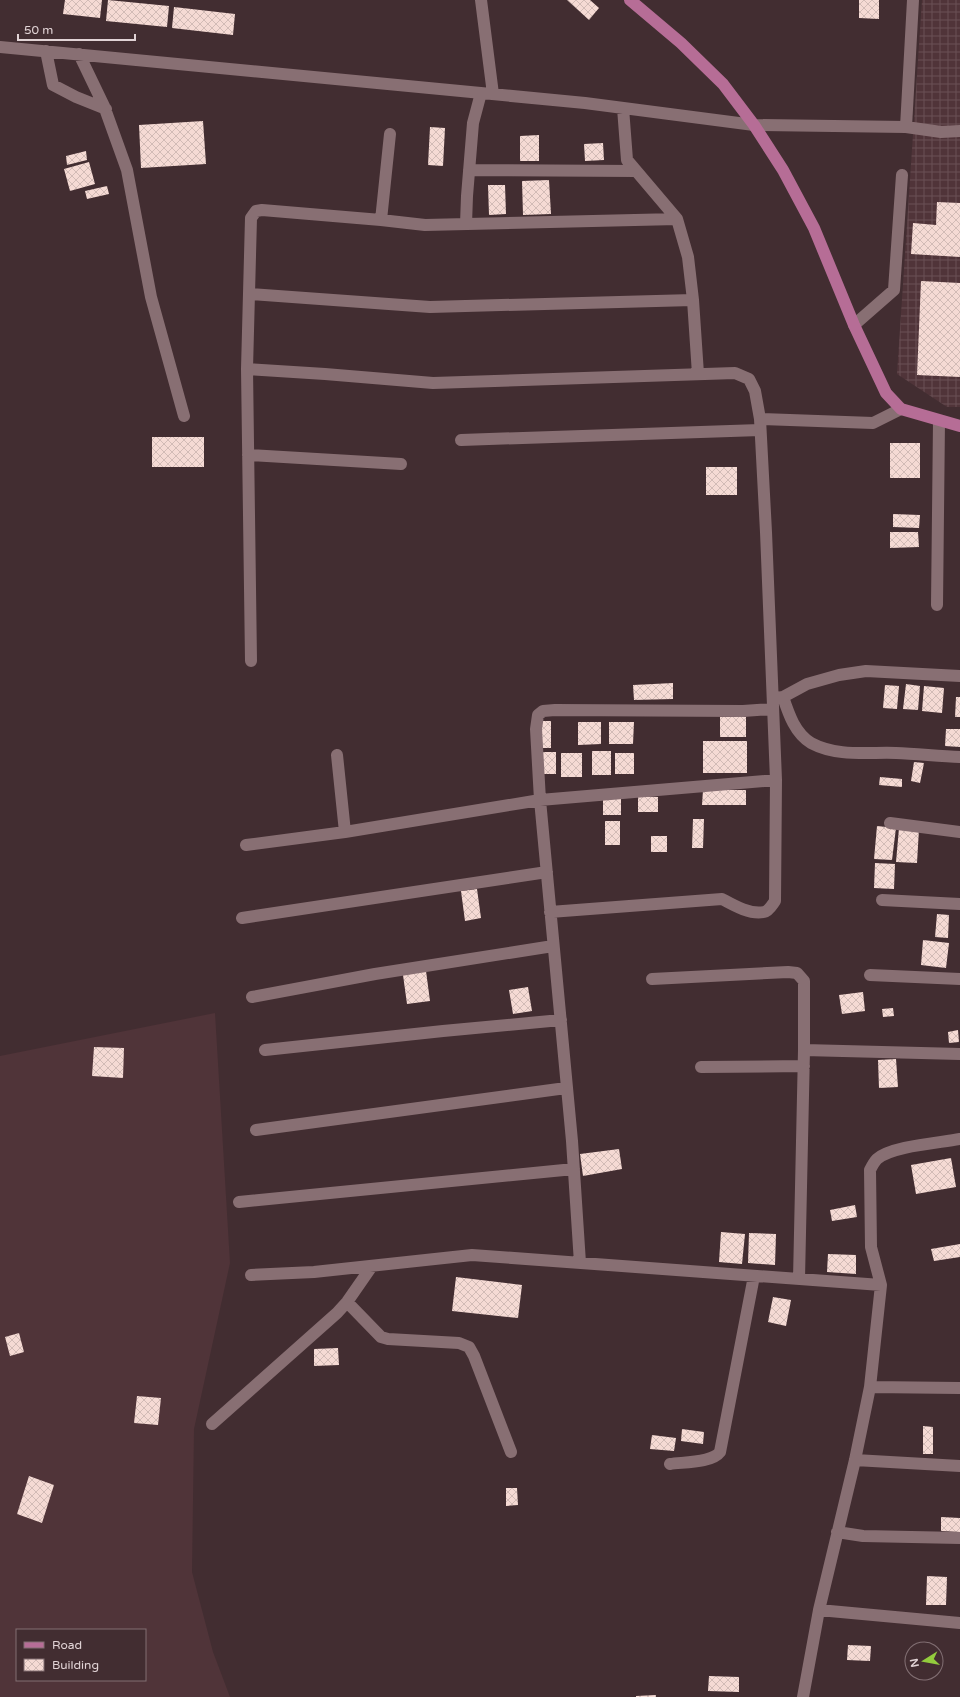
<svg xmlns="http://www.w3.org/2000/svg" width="960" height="1697" viewBox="0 0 960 1697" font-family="'Varela Round',sans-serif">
  <defs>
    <pattern id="industrial-grid" width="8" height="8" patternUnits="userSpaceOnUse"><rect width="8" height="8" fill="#503439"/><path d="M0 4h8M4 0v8" fill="none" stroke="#695055"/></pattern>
    <pattern id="building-cross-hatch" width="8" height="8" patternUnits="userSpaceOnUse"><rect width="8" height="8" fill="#f5dad4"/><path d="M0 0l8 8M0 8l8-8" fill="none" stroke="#d2bbb6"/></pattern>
  </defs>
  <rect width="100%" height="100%" fill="#422d31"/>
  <path fill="#503439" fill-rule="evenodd" d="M 215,1013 L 230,1263 L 194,1429 L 192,1572 L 213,1652 L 230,1697 L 0,1697 L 0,1056 ZM 17,1630 L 145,1630 L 145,1680 L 17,1680 Z"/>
  <path fill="url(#industrial-grid)" d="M 922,0 L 960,0 L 960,407 L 947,407 L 897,374 Z"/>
  <path fill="url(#building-cross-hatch)" d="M 65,0 L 102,0 L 100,18 L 63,14 Z
    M 108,0 L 169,6 L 167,27 L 106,21 Z
    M 567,0 L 590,0 L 599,8 L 589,20 Z
    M 859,0 L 879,0 L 879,19 L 859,18 Z
    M 174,7 L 235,14 L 233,35 L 172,28 Z
    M 203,121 L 206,164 L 141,168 L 139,125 Z
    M 430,127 L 445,128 L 443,166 L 428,165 Z
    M 539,135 L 539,161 L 520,161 L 520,136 Z
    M 603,143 L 604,160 L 585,161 L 584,144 Z
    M 86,151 L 87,160 L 67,165 L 66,156 Z
    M 89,162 L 95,184 L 70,191 L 64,169 Z
    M 549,180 L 551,214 L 523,215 L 522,181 Z
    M 488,185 L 505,185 L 506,214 L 489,215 Z
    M 107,186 L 109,194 L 87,199 L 85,191 Z
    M 937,202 L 960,203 L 960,257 L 911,254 L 913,223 L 936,225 Z
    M 921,281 L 960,283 L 960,377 L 917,375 Z
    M 152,437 L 204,437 L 204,467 L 152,467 Z
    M 890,443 L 920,443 L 920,478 L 890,478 Z
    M 706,467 L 737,467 L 737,495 L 706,495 Z
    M 893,514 L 920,515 L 919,528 L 893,527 Z
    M 890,532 L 918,532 L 919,547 L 890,548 Z
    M 673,683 L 673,699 L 634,700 L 633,685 Z
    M 906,684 L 920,686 L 918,710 L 903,709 Z
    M 885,685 L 899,686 L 897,709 L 883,708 Z
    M 924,686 L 944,688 L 942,713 L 922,711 Z
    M 956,697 L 960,697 L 960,717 L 955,717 Z
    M 720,717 L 746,717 L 746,737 L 720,737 Z
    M 538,721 L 551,721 L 551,748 L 538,748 Z
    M 578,722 L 601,722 L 601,744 L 578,745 Z
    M 609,722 L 634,722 L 633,744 L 609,744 Z
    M 946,729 L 960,729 L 960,747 L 945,746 Z
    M 703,741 L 747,741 L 747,773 L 703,773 Z
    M 592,751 L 611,751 L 611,775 L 592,775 Z
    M 541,752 L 556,752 L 556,774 L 541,774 Z
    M 561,753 L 582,753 L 582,777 L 561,777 Z
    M 615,753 L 634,753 L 634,774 L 615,774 Z
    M 914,762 L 924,763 L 920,783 L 911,781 Z
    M 880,777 L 902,779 L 902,787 L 879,785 Z
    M 703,790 L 746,790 L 746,805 L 702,805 Z
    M 603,795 L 621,796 L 621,815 L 603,815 Z
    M 638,796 L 658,797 L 658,812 L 638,812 Z
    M 693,819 L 704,819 L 703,848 L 692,848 Z
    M 605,821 L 620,821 L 620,845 L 605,845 Z
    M 877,826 L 896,828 L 892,860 L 874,859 Z
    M 899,828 L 919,829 L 917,863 L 896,862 Z
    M 651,836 L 667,836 L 667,852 L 651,852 Z
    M 875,863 L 895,864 L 894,889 L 874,888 Z
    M 477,889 L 481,918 L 465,921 L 461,891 Z
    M 937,914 L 949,915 L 948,938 L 935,937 Z
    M 923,940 L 949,943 L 946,968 L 921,965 Z
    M 426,971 L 430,1001 L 407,1004 L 403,975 Z
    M 528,987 L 532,1011 L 513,1014 L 509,990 Z
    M 863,992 L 865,1011 L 842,1014 L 839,995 Z
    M 893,1008 L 894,1016 L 883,1017 L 882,1009 Z
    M 958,1030 L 959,1042 L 949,1043 L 948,1032 Z
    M 94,1047 L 124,1048 L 123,1078 L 92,1076 Z
    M 896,1059 L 898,1087 L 879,1088 L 878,1060 Z
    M 619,1149 L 622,1169 L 583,1176 L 580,1154 Z
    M 951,1158 L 956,1187 L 916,1194 L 911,1165 Z
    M 855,1205 L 857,1217 L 832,1221 L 830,1210 Z
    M 721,1232 L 745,1234 L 742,1264 L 719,1262 Z
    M 749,1233 L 776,1234 L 775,1265 L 748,1263 Z
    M 960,1244 L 960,1257 L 934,1261 L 931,1249 Z
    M 828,1254 L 856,1255 L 856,1274 L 827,1272 Z
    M 456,1277 L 522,1285 L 518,1318 L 452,1311 Z
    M 773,1297 L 791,1300 L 786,1326 L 768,1322 Z
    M 19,1333 L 24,1352 L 10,1356 L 5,1337 Z
    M 338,1348 L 339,1365 L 314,1366 L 314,1349 Z
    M 137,1396 L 161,1398 L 158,1425 L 134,1423 Z
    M 923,1426 L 933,1427 L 933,1454 L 923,1454 Z
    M 682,1429 L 704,1432 L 703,1444 L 681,1441 Z
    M 652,1435 L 676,1438 L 674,1451 L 650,1449 Z
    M 29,1476 L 54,1485 L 42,1523 L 17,1514 Z
    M 506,1488 L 517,1488 L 518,1505 L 506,1506 Z
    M 941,1517 L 960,1518 L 960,1532 L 941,1531 Z
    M 927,1576 L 947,1577 L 946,1605 L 926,1605 Z
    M 848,1645 L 871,1646 L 870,1661 L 847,1660 Z
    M 709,1676 L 739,1677 L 739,1692 L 708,1691 Z
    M 656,1695 L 656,1697 L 636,1697 L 636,1696 Z"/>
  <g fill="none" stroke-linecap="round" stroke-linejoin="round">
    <path stroke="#886f73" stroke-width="12" d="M 481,0 L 493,94
      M 0,47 L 585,103 L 754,125 L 906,127 L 913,0
      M 46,51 L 53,85 L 76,97 L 106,109
      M 79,54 L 104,106 L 127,170 L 151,297 L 184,416
      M 623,108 L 627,160 L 677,219 L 688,257 L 693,300 L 698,374
      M 906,127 L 941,132 L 960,131
      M 469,170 L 636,171
      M 381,220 L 425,225 L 677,219
      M 466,224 L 467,196 L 473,123 L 481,93
      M 249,294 L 430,307 L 693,300
      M 854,325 L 894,290 L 902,175
      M 247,369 L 325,374 L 433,383 L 735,373 L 749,379 L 755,391 L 760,419
      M 461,440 L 760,430
      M 248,455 L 401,464
      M 937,605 L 939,421
      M 251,661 L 247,369 L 251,218 L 256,211 L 262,210 L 381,220 L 390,134
      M 783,697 C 789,715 795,733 811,743 C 837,757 868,752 896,753 C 917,754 939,756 960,757
      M 776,698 L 783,697 L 807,684 L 839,675 L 866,671 L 960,676
      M 337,755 L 345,832 L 540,800 L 776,780 L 766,532 L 760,419 L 873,423 L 901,409
      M 890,823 L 960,832
      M 246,845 L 345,832
      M 882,900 L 960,904
      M 550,912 L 722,899 C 733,905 750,915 764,912 C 769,911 772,905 775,901 L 776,780
      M 242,918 L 547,872
      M 870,975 L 960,979
      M 652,979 L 788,972 L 797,973 L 804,981 L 804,1050 L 799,1279
      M 252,997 L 375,974 L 553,946
      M 265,1050 L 443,1031 L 561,1020
      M 804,1050 L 960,1054
      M 701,1067 L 804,1066
      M 256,1130 L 566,1088
      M 239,1202 L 574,1169
      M 580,1263 L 572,1141 L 540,800 L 536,729 L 538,715 L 543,711 L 555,710 L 743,711 L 773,709
      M 251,1275 L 314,1272 L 472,1255 L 881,1285
      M 347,1302 L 381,1337 L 388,1339 L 459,1343 L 469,1347 L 474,1356 L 511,1452
      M 870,1387 L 960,1388
      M 212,1424 L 337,1313 L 347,1302 L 372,1266
      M 855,1460 L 960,1466
      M 670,1464 C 683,1462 712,1463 720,1452 L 754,1276
      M 837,1532 L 863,1536 L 960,1538
      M 819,1610 L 960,1623
      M 803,1697 L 819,1610 L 855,1460 L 870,1387 L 881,1285 L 871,1247 L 870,1170 C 872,1166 874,1162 877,1159 C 892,1146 939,1143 960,1139"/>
    <path stroke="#b66d96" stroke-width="12" d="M 630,0 L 681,43 L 723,84 L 754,125 L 783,170 L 814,228 L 854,325 L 886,393 L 901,409 L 960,426"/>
  </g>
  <rect x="16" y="1629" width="130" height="52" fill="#422d31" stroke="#826f73"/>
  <rect x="24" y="1642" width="20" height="6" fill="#b66d96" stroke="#826f73"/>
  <text x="52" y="1649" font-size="12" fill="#e1d3d5">Road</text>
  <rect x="24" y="1659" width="20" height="12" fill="url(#building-cross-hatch)" stroke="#826f73"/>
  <text x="52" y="1669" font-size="12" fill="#e1d3d5">Building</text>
  <g transform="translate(924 1661) rotate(259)"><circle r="19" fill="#422d31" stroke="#826f73"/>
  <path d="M0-3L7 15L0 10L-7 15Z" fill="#93cc3d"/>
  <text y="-6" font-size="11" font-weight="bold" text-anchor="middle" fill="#e1d3d5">N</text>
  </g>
  <path d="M18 34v6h117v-6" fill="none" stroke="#e1d3d5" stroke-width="2"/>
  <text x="24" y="34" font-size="12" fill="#e1d3d5" stroke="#422d31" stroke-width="3" paint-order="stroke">50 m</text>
</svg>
